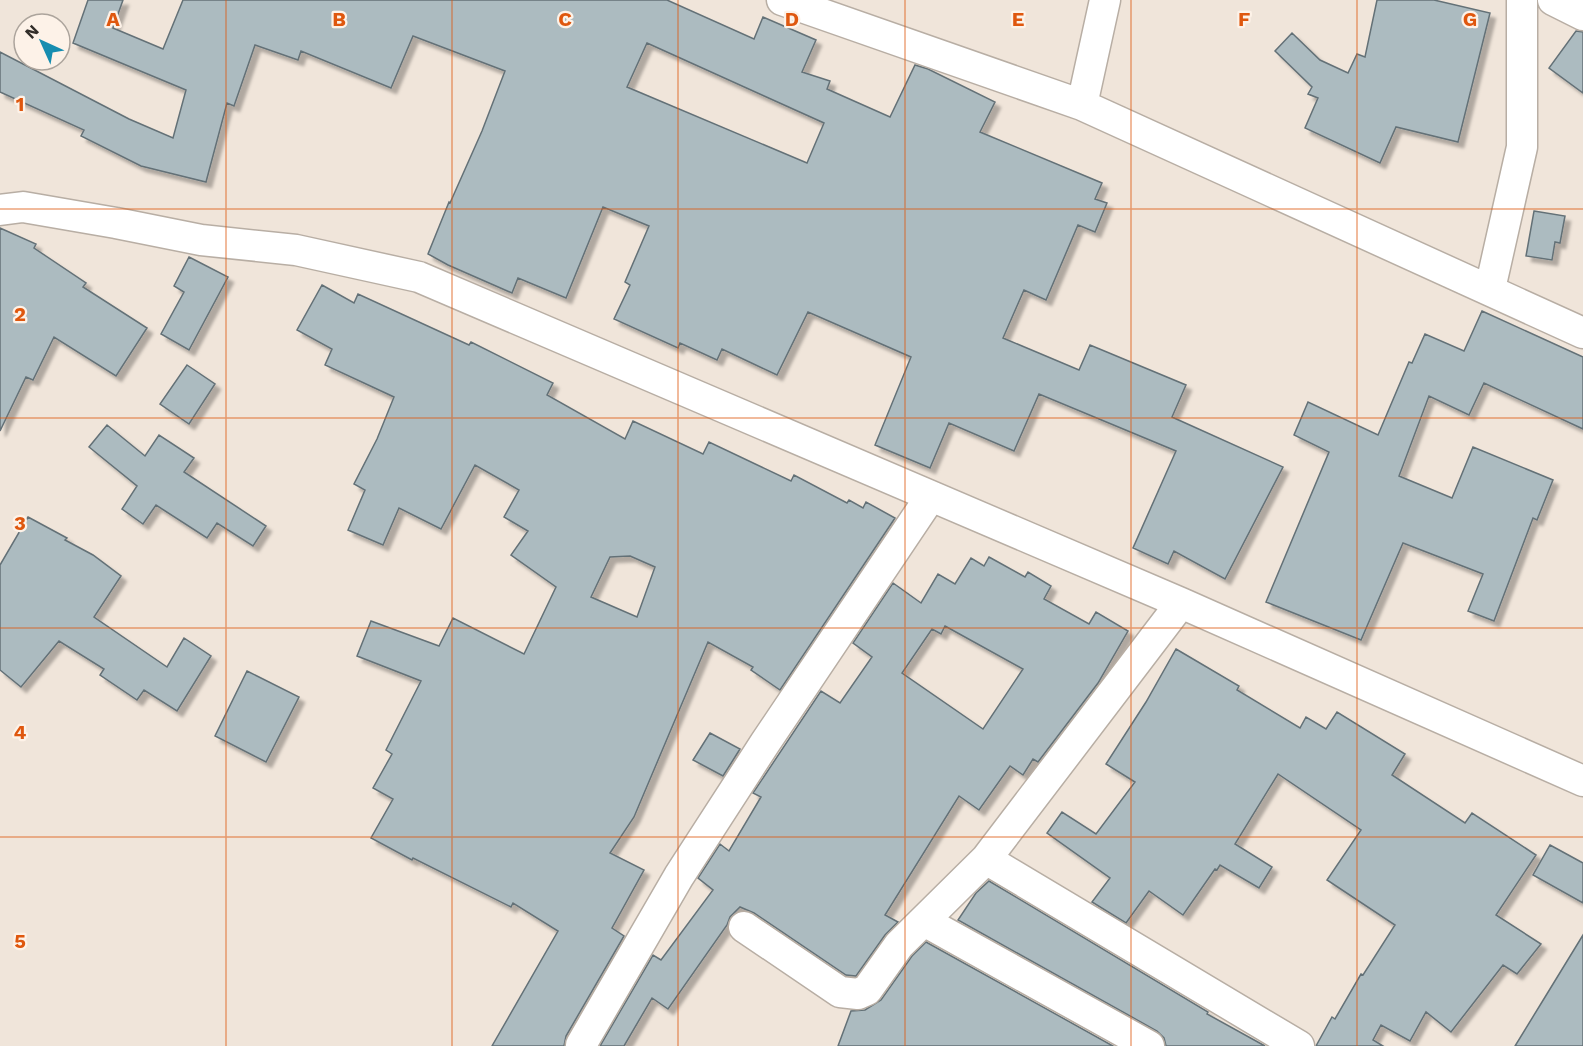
<svg xmlns="http://www.w3.org/2000/svg" width="1583" height="1046" viewBox="0 0 1583 1046" font-family="'Work Sans',sans-serif">
  <defs>
    <filter id="shadow"><feDropShadow dx="5.5" dy="5.5" stdDeviation="1.5" flood-color="#0004"/></filter>
  </defs>
  <rect width="100%" height="100%" fill="#f0e5da"/>
  <path fill="#acbbc0" stroke="#647177" stroke-width="1.5" fill-rule="evenodd" filter="url(#shadow)" d="M 88,0 L 123,0 L 113,28 L 163,49 L 183,0 L 667,0 L 754,39 L 763,17 L 816,40 L 802,72 L 830,81 L 827,89 L 890,117 L 915,65 L 928,69 L 995,102 L 980,132 L 1102,183 L 1095,199 L 1107,203 L 1095,232 L 1078,225 L 1046,300 L 1024,290 L 1003,338 L 1079,370 L 1090,345 L 1186,385 L 1172,417 L 1283,467 L 1225,579 L 1174,551 L 1168,564 L 1133,548 L 1176,451 L 1039,394 L 1014,451 L 949,423 L 930,468 L 875,445 L 911,357 L 808,312 L 777,375 L 722,349 L 717,360 L 680,343 L 678,348 L 614,319 L 630,285 L 625,282 L 649,226 L 603,207 L 566,298 L 518,278 L 512,293 L 448,265 L 428,254 L 449,202 L 450,203 L 482,131 L 505,71 L 413,36 L 391,88 L 301,51 L 298,60 L 255,45 L 234,106 L 227,103 L 206,182 L 141,166 L 81,136 L 84,130 L 0,92 L 0,52 L 129,119 L 173,138 L 186,90 L 73,43 ZM 647,43 L 824,123 L 807,163 L 627,87 Z
    M 1377,0 L 1434,0 L 1490,13 L 1458,142 L 1396,127 L 1380,163 L 1305,128 L 1318,98 L 1308,94 L 1312,87 L 1275,51 L 1292,33 L 1320,60 L 1348,73 L 1357,54 L 1365,57 Z
    M 1576,31 L 1583,32 L 1583,93 L 1549,68 Z
    M 1534,211 L 1565,216 L 1560,243 L 1555,242 L 1552,260 L 1526,256 Z
    M 0,228 L 36,244 L 34,248 L 86,283 L 83,287 L 147,328 L 116,376 L 54,337 L 33,380 L 26,377 L 0,431 Z
    M 189,257 L 228,277 L 189,350 L 161,334 L 184,292 L 174,286 Z
    M 322,285 L 354,303 L 358,294 L 469,345 L 471,342 L 553,383 L 547,395 L 625,439 L 633,421 L 703,454 L 709,442 L 791,481 L 794,475 L 847,503 L 849,500 L 863,508 L 866,502 L 895,518 L 780,690 L 751,670 L 753,667 L 708,642 L 634,817 L 610,853 L 644,870 L 612,928 L 624,936 L 566,1036 L 564,1046 L 492,1046 L 558,931 L 513,903 L 511,907 L 413,858 L 412,860 L 371,838 L 393,799 L 373,788 L 392,754 L 386,750 L 421,681 L 357,656 L 371,621 L 439,646 L 453,618 L 524,654 L 556,587 L 511,555 L 528,531 L 504,517 L 519,490 L 475,465 L 441,529 L 399,508 L 383,545 L 348,530 L 365,490 L 354,484 L 377,439 L 394,397 L 325,365 L 332,349 L 297,330 ZM 630,556 L 655,567 L 637,617 L 591,597 L 610,557 Z
    M 1482,311 L 1583,357 L 1583,429 L 1484,383 L 1469,415 L 1429,396 L 1399,476 L 1452,498 L 1473,447 L 1553,480 L 1537,520 L 1533,518 L 1494,621 L 1468,611 L 1483,574 L 1403,543 L 1361,640 L 1266,602 L 1329,452 L 1294,435 L 1308,402 L 1378,435 L 1409,362 L 1412,363 L 1425,334 L 1464,351 Z
    M 187,365 L 215,384 L 189,424 L 160,404 Z
    M 107,425 L 145,456 L 159,435 L 194,458 L 184,472 L 266,526 L 253,546 L 217,523 L 207,538 L 156,505 L 143,524 L 122,509 L 137,486 L 89,447 Z
    M 28,517 L 67,538 L 65,540 L 93,555 L 121,576 L 94,617 L 167,667 L 184,638 L 211,656 L 177,711 L 144,690 L 137,700 L 100,675 L 104,669 L 59,641 L 21,687 L 0,670 L 0,565 Z
    M 989,557 L 1025,577 L 1028,572 L 1051,586 L 1044,599 L 1089,624 L 1096,612 L 1128,631 L 1098,683 L 1038,762 L 1033,759 L 1023,775 L 1010,766 L 979,810 L 959,796 L 885,915 L 898,922 L 885,935 L 856,976 L 846,975 L 754,913 L 740,907 L 730,917 L 727,925 L 668,1009 L 652,998 L 624,1046 L 600,1046 L 653,955 L 661,960 L 713,890 L 698,878 L 720,844 L 729,851 L 761,797 L 753,793 L 821,691 L 840,703 L 872,657 L 853,643 L 893,583 L 921,603 L 938,574 L 955,584 L 971,558 L 984,566 ZM 945,626 L 1023,669 L 983,729 L 902,673 L 932,629 L 941,634 Z
    M 1176,649 L 1239,686 L 1237,690 L 1300,728 L 1306,717 L 1326,729 L 1337,712 L 1405,754 L 1392,775 L 1465,823 L 1472,813 L 1536,855 L 1496,915 L 1541,944 L 1517,974 L 1503,965 L 1451,1032 L 1426,1012 L 1410,1041 L 1381,1025 L 1373,1040 L 1383,1046 L 1316,1046 L 1332,1017 L 1335,1019 L 1361,974 L 1363,975 L 1395,925 L 1327,880 L 1361,830 L 1278,774 L 1235,844 L 1272,867 L 1259,888 L 1220,865 L 1217,870 L 1215,869 L 1183,915 L 1149,891 L 1126,923 L 1092,902 L 1110,878 L 1047,833 L 1062,812 L 1096,834 L 1135,782 L 1106,764 L 1146,702 Z
    M 247,671 L 299,697 L 266,762 L 215,736 Z
    M 710,733 L 740,749 L 723,776 L 693,760 Z
    M 1550,845 L 1583,863 L 1583,903 L 1533,875 Z
    M 989,881 L 1208,1012 L 1207,1014 L 1265,1046 L 1166,1046 L 1164,1038 L 1157,1031 L 958,920 L 976,893 Z
    M 1583,935 L 1583,1046 L 1515,1046 L 1542,1002 Z
    M 926,942 L 1113,1046 L 838,1046 L 851,1011 L 865,1010 L 881,1000 L 912,956 Z"/>
  <g fill="none" stroke-linecap="round" stroke-linejoin="round">
    <g stroke="#b8aea4" stroke-width="33">
      <path id="street" d="M 782,0 L 1082,105 L 1583,333
        M 1553,0 L 1583,15
        M 1082,105 L 1105,0
        M 0,210 L 23,207 L 116,223 L 201,240 L 296,250 L 419,277 L 1181,603 L 1583,781
        M 1490,289 L 1522,147 L 1522,0
        M 986,859 L 1299,1046
        M 924,921 L 1149,1046
        M 744,927 L 840,992 L 858,994 L 867,990 L 899,945 L 986,859 L 1181,603
        M 581,1045 L 679,876 L 765,743 L 931,496"/>
    </g>
    <use href="#street" stroke="#fff" stroke-width="30"/>
  </g>
  <path fill="none" stroke="#df570e" stroke-width="1.5" stroke-opacity="0.55" d="M 226,0 L 226,1046M 452,0 L 452,1046M 678,0 L 678,1046M 905,0 L 905,1046M 1131,0 L 1131,1046M 1357,0 L 1357,1046M 0,209 L 1583,209M 0,418 L 1583,418M 0,628 L 1583,628M 0,837 L 1583,837"/>
  <g font-size="20" text-anchor="middle" font-weight="bold" fill="#df570e" stroke="#fdf2e8" stroke-width="4.5" stroke-linejoin="round" paint-order="stroke">
    <text x="113" y="26">A</text>
    <text x="339" y="26">B</text>
    <text x="565" y="26">C</text>
    <text x="792" y="26">D</text>
    <text x="1018" y="26">E</text>
    <text x="1244" y="26">F</text>
    <text x="1470" y="26">G</text>
    <text x="20" y="111">1</text>
    <text x="20" y="321">2</text>
    <text x="20" y="530">3</text>
    <text x="20" y="739">4</text>
    <text x="20" y="948">5</text>
  </g>
  <g transform="translate(42 42) rotate(315)"><circle r="28" fill="#fdf2e8" stroke="#aca49c" stroke-width="1.5"/>
  <path d="M0-4.5L10 22L0 15L-10 22Z" fill="#168db0"/>
  <text y="-9" font-size="16" font-weight="bold" text-anchor="middle" fill="#322e2a">N</text>
  </g>
</svg>
